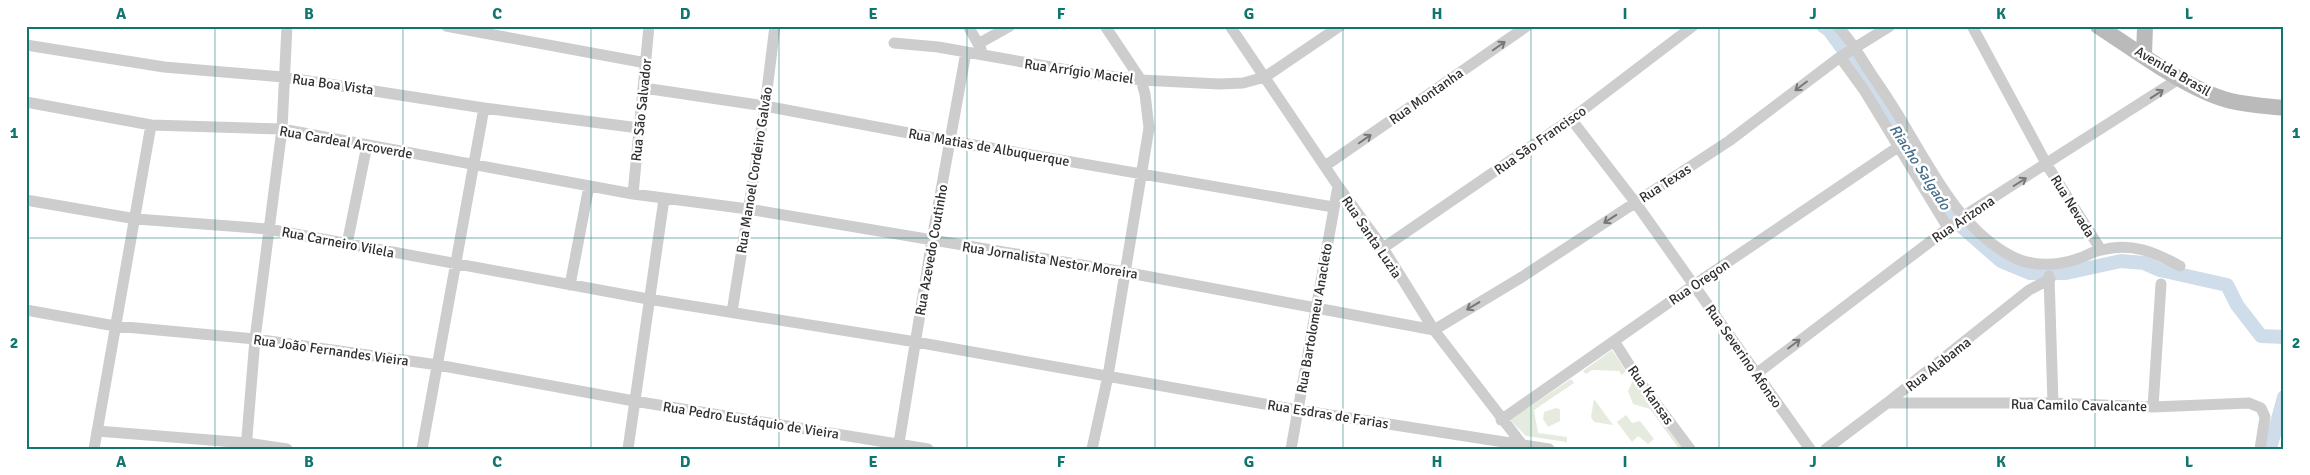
<svg xmlns="http://www.w3.org/2000/svg" width="2310" height="475" viewBox="0 0 2310 475" font-family="Signika,sans-serif">
  <rect width="100%" height="100%" fill="#fff"/>
  <path fill="#e5ebdf" d="M 1612,350 L 1626,371 L 1622,375 L 1619,371 L 1592,370 L 1586,374 L 1583,371 Z
    M 1571,379 L 1574,383 L 1534,410 L 1538,433 L 1567,437 L 1567,442 L 1526,436 L 1510,420 Z
    M 1633,380 L 1686,449 L 1679,449 L 1650,409 L 1633,404 L 1628,391 Z
    M 1594,399 L 1613,425 L 1594,422 L 1591,417 Z
    M 1556,408 L 1560,409 L 1560,421 L 1548,427 L 1543,419 L 1544,412 Z
    M 1626,415 L 1632,423 L 1640,421 L 1654,439 L 1648,444 L 1638,436 L 1632,442 L 1617,422 Z"/>
  <g fill="none" stroke-linecap="round" stroke-linejoin="round">
    <path stroke="#cedde9" stroke-width="14" d="M 1823,26 L 1829,30 L 1843,49 L 1949,213 L 1962,227 L 2001,261 L 2030,273 L 2066,273 L 2121,261 L 2144,263 L 2160,270 L 2227,285 L 2237,305 L 2261,336 L 2284,337
      M 2270,449 L 2284,397"/>
    <path stroke="#cdcdcd" stroke-width="11" d="M 446,26 L 646,63
      M 968,26 L 981,49
      M 1230,26 L 1338,186 L 1383,248 L 1434,330 L 1521,443
      M 1837,26 C 1850,38 1860,57 1870,72 C 1883,91 1896,110 1907,130 C 1935,176 1962,231 2013,257 C 2033,267 2059,266 2080,258 C 2087,256 2093,251 2101,250 C 2132,242 2154,252 2180,266
      M 1972,26 L 2047,165 L 2101,250
      M 894,43 L 938,47 L 1085,73 L 1141,80 L 1219,84 L 1243,83 L 1265,77 L 1340,26
      M 978,44 L 1010,26
      M 26,45 L 164,67 L 283,77 L 484,108 L 639,128
      M 1840,57 L 1864,90 L 1948,228
      M 644,88 L 765,106 L 951,141 L 1333,207
      M 26,102 L 151,125 L 282,129 L 633,194 L 748,209 L 1124,272 L 1434,330 L 1522,277 L 1729,141 L 1840,57 L 1890,26
      M 1571,119 L 1635,202 L 1810,449
      M 1325,166 L 1527,26
      M 633,194 L 649,26
      M 26,200 L 136,219 L 268,229 L 648,299 L 916,342 L 1298,410 L 1549,449
      M 347,244 L 367,145
      M 1383,248 L 1571,119 L 1693,26
      M 2049,276 L 2053,403
      M 570,285 L 589,186
      M 26,310 L 115,326 L 255,339 L 438,365 L 634,401 L 928,449
      M 732,312 L 765,106 L 775,26
      M 1614,341 L 1640,382 L 1690,449
      M 1756,374 L 1964,216 L 2180,78
      M 1887,403 L 2053,403 L 2153,407 L 2249,403 L 2261,408 L 2265,417 L 2260,449
      M 2153,407 L 2161,284
      M 1501,420 L 1694,285 L 1898,147
      M 97,431 L 247,443 L 287,449
      M 94,449 L 151,125
      M 246,449 L 255,339 L 282,129 L 287,26
      M 422,449 L 484,108
      M 628,449 L 664,199
      M 898,449 L 932,240 L 966,52
      M 1092,449 L 1108,376 L 1149,128 L 1145,94 L 1141,80 L 1105,26
      M 1291,449 L 1338,186
      M 1826,449 L 1887,403 L 2029,290 L 2050,279"/>
    <path stroke="#bababa" stroke-width="16" d="M 2098,26 C 2135,50 2189,91 2231,101 C 2248,105 2266,106 2284,108
      M 2144,55 L 2145,26"/>
  </g>
  <defs><path id="oneway-shaft" d="M-6 0H5M1.5-3L5.5 0L1.5 3" fill="none" stroke-width="1.6" stroke-linecap="round" stroke-linejoin="round" transform="scale(1.25)"/></defs>
  <g stroke="#777">
    <use href="#oneway-shaft" transform="translate(1499 46) rotate(-35)"/>
    <use href="#oneway-shaft" transform="translate(1801 86) rotate(143)"/>
    <use href="#oneway-shaft" transform="translate(2157 94) rotate(-33)"/>
    <use href="#oneway-shaft" transform="translate(1365 139) rotate(-35)"/>
    <use href="#oneway-shaft" transform="translate(2020 182) rotate(-32)"/>
    <use href="#oneway-shaft" transform="translate(1610 219) rotate(147)"/>
    <use href="#oneway-shaft" transform="translate(1473 306) rotate(149)"/>
    <use href="#oneway-shaft" transform="translate(1794 344) rotate(-37)"/>
  </g>
  <path fill="none" stroke="#0f766e" stroke-width="1" stroke-opacity="0.55" d="M 215,26 L 215,449M 403,26 L 403,449M 591,26 L 591,449M 779,26 L 779,449M 967,26 L 967,449M 1155,26 L 1155,449M 1343,26 L 1343,449M 1531,26 L 1531,449M 1719,26 L 1719,449M 1907,26 L 1907,449M 2095,26 L 2095,449M 26,238 L 2284,238"/>
  <g text-anchor="middle" stroke-width="5" stroke-linejoin="round" paint-order="stroke">
    <g font-size="14" fill="#303030" stroke="#fff">
      <text transform="translate(1079 71) rotate(8)" y="5">Rua Arrígio Maciel</text>
      <text transform="translate(2173 71) rotate(30)" y="5">Avenida Brasil</text>
      <text transform="translate(333 84) rotate(8)" y="5">Rua Boa Vista</text>
      <text transform="translate(1426 96) rotate(-35)" y="5">Rua Montanha</text>
      <text transform="translate(641 110) rotate(-84)" y="5">Rua São Salvador</text>
      <text transform="translate(1540 140) rotate(-35)" y="5">Rua São Francisco</text>
      <text transform="translate(346 142) rotate(10)" y="5">Rua Cardeal Arcoverde</text>
      <text transform="translate(989 147) rotate(10)" y="5">Rua Matias de Albuquerque</text>
      <text transform="translate(754 170) rotate(-81)" y="5">Rua Manoel Cordeiro Galvão</text>
      <text transform="translate(1665 183) rotate(-33)" y="5">Rua Texas</text>
      <text transform="translate(2073 206) rotate(58)" y="5">Rua Nevada</text>
      <text transform="translate(1963 219) rotate(-34)" y="5">Rua Arizona</text>
      <text transform="translate(1372 237) rotate(56)" y="5">Rua Santa Luzia</text>
      <text transform="translate(338 242) rotate(11)" y="5">Rua Carneiro Vilela</text>
      <text transform="translate(931 250) rotate(-80)" y="5">Rua Azevedo Coutinho</text>
      <text transform="translate(1050 260) rotate(9)" y="5">Rua Jornalista Nestor Moreira</text>
      <text transform="translate(1699 282) rotate(-34)" y="5">Rua Oregon</text>
      <text transform="translate(1314 318) rotate(-80)" y="5">Rua Bartolomeu Anacleto</text>
      <text transform="translate(331 350) rotate(8)" y="5">Rua João Fernandes Vieira</text>
      <text transform="translate(1744 356) rotate(55)" y="5">Rua Severino Afonso</text>
      <text transform="translate(1938 364) rotate(-38)" y="5">Rua Alabama</text>
      <text transform="translate(1651 395) rotate(55)" y="5">Rua Kansas</text>
      <text transform="translate(2079 405) rotate(1)" y="5">Rua Camilo Cavalcante</text>
      <text transform="translate(1328 414) rotate(9)" y="5">Rua Esdras de Farias</text>
      <text transform="translate(751 420) rotate(9)" y="5">Rua Pedro Eustáquio de Vieira</text>
    </g>
    <g font-size="15" font-style="italic" fill="#466d89" stroke="#fff">
      <text transform="translate(1920 167) rotate(57)" y="5">Riacho Salgado</text>
    </g>
  </g>
  <rect width="2310" height="475" fill="none" stroke="#ffffff" stroke-width="55"/>
  <rect x="28" y="28" width="2254" height="420" fill="none" stroke="#0f766e" stroke-width="2"/>
  <g font-size="16" text-anchor="middle" font-weight="bold" fill="#0f766e">
    <text x="121" y="19">A</text>
    <text x="309" y="19">B</text>
    <text x="497" y="19">C</text>
    <text x="685" y="19">D</text>
    <text x="873" y="19">E</text>
    <text x="1061" y="19">F</text>
    <text x="1249" y="19">G</text>
    <text x="1437" y="19">H</text>
    <text x="1625" y="19">I</text>
    <text x="1813" y="19">J</text>
    <text x="2001" y="19">K</text>
    <text x="2189" y="19">L</text>
    <text x="14" y="138">1</text>
    <text x="2296" y="138">1</text>
    <text x="14" y="348">2</text>
    <text x="2296" y="348">2</text>
    <text x="121" y="467">A</text>
    <text x="309" y="467">B</text>
    <text x="497" y="467">C</text>
    <text x="685" y="467">D</text>
    <text x="873" y="467">E</text>
    <text x="1061" y="467">F</text>
    <text x="1249" y="467">G</text>
    <text x="1437" y="467">H</text>
    <text x="1625" y="467">I</text>
    <text x="1813" y="467">J</text>
    <text x="2001" y="467">K</text>
    <text x="2189" y="467">L</text>
  </g>
</svg>
